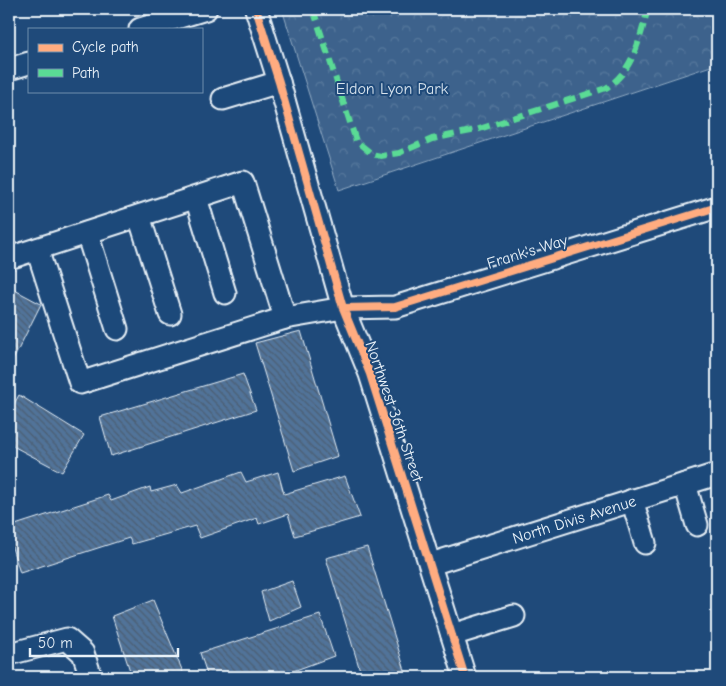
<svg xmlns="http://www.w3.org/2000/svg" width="726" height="686" viewBox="0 0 726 686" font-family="'Comic Neue',sans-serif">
  <defs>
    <pattern id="park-crowns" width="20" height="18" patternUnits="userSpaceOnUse" patternTransform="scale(1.25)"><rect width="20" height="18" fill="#3c628c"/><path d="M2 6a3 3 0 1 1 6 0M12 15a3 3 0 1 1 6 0" fill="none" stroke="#58799d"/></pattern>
    <pattern id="building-back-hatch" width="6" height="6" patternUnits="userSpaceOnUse" patternTransform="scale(1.25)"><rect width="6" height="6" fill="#517399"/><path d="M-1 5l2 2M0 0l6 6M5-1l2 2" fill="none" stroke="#4c5e72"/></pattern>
  </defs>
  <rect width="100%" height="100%" fill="#1f4a7a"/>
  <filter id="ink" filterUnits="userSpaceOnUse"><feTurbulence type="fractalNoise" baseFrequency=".02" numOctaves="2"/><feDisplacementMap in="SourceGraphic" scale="10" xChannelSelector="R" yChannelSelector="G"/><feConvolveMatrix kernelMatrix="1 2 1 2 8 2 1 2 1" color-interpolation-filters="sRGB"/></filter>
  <g filter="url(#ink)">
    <path fill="url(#park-crowns)" stroke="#92aac2" d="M 282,9 L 717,9 L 717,64 L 339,190 Z"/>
    <path fill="url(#building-back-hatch)" stroke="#e8f1f8" d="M 9,287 L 41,304 L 9,368 Z
      M 301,331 L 338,456 L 294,471 L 255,343 Z
      M 243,374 L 256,410 L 111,456 L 100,417 Z
      M 19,395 L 84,435 L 62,472 L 9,444 L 9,413 Z
      M 241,472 L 246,482 L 278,472 L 284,494 L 345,476 L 360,517 L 295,536 L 288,514 L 259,524 L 257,518 L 200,538 L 195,526 L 132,544 L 129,538 L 20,573 L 9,538 L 9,527 L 108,495 L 111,501 L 150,487 L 151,492 L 177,485 L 182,493 Z
      M 367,547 L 407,677 L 362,677 L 326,558 Z
      M 292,581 L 301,607 L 269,621 L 261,592 Z
      M 153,600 L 185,677 L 132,677 L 112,616 Z
      M 320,615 L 334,656 L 277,677 L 208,677 L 200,653 Z"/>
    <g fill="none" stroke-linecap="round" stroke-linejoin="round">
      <g stroke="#e8f1f8" stroke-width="25">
        <g id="minor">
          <path d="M 256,9 L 279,82 L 343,308 L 370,374 L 465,677"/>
          <path d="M 140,29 L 206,9"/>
          <path d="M 9,69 L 29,63"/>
          <path d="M 223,99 L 279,82"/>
          <path d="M 196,198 L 225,293"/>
          <path d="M 139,216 L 170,314"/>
          <path d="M 87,233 L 117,329"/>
          <path d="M 37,249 L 80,383 L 285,318 L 343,308 L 395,307 L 717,207"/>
          <path d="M 9,258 L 243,182 L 285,318"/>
          <path d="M 685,484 L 697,525"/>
          <path d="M 632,500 L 645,543"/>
          <path id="s1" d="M 431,564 L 717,474"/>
          <path d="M 452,635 L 514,616"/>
          <path d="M 9,654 L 67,639 L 83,653 L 91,677"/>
        </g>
      </g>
      <use href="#minor" stroke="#1f4a7a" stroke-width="21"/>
      <path stroke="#5adb95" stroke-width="6" stroke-dasharray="12 6" stroke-linecap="butt" d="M 313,9 L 356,141 L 372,154 L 381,156 L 399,153 L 432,139 L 476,130 L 606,88 C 634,70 639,40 648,9"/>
      <g stroke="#1f4a7a" stroke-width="11">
        <path id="cycleway" d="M 256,9 L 279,82 L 343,308 L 370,374 L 465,677
          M 343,308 L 395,307 L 717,207"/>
      </g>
      <use href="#cycleway" stroke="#ffac80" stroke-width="8"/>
    </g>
  </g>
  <g text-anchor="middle" stroke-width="4" stroke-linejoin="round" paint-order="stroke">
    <g font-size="16" fill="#d7e3ed" stroke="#1f4a7a">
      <text x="392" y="94">Eldon Lyon Park</text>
    </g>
    <g font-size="16" fill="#e8f1f8" stroke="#1f4a7a">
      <text transform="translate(527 251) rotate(-17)" y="6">Frank's Way</text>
      <text transform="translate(395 411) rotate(71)" y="6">Northwest 36th Street</text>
      <text dy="6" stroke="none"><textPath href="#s1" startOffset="150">North Divis Avenue</textPath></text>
    </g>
  </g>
  <rect width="726" height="686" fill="none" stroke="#1f4a7a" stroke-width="30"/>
  <rect x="15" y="15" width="696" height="656" fill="none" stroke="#e8f1f8" stroke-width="2" filter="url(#ink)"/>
  <rect x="28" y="28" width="175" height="65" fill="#1f4a7a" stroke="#6f8dac"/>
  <rect x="38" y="44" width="25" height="8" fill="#ffac80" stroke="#6f8dac"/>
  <text x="72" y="52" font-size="15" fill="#e8f1f8">Cycle path</text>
  <rect x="38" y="69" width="25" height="8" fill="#5adb95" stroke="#6f8dac"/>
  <text x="72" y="78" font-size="15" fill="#e8f1f8">Path</text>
  <path d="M30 648v8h148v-8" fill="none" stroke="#e8f1f8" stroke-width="2.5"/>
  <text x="38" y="648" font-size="15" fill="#e8f1f8" stroke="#1f4a7a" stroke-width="4" paint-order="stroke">50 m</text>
</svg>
